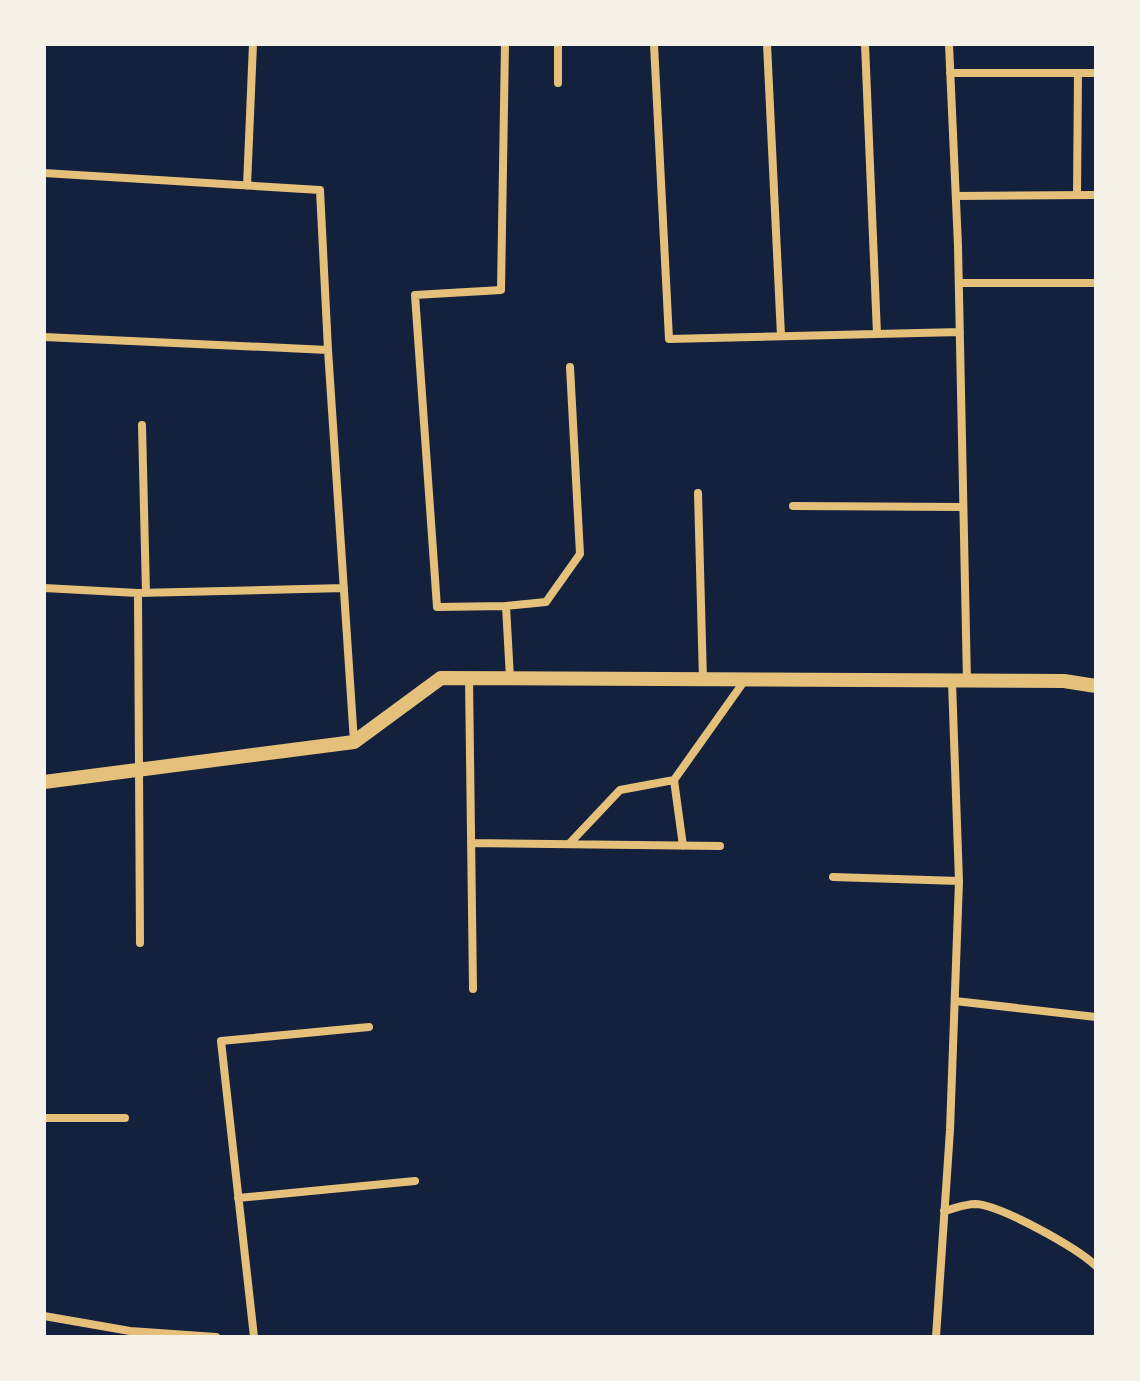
<svg xmlns="http://www.w3.org/2000/svg" width="1140" height="1381" viewBox="0 0 1140 1381" font-family="'Nunito Sans',sans-serif">
  <rect width="100%" height="100%" fill="#14213d"/>
  <g fill="none" stroke-linecap="round" stroke-linejoin="round">
    <path stroke="#e5c07b" stroke-width="8" d="M 505,44 L 501,290 L 415,295 L 437,607 L 506,606
      M 558,44 L 558,83
      M 654,44 L 669,339 L 960,332
      M 767,44 L 781,336
      M 865,44 L 877,334
      M 949,44 L 958,246 L 967,682
      M 950,73 L 1096,73
      M 44,173 L 320,190 L 328,350
      M 247,186 L 253,44
      M 1077,195 L 1078,73
      M 956,196 L 1096,195
      M 959,283 L 1096,283
      M 44,337 L 328,350 L 354,742
      M 142,425 L 146,593
      M 698,493 L 703,680
      M 793,506 L 963,507
      M 44,588 L 138,593 L 140,943
      M 138,593 L 344,588
      M 469,678 L 473,989
      M 510,678 L 506,606 L 546,602 L 580,554 L 570,367
      M 674,780 L 683,846
      M 471,843 L 720,846
      M 569,844 L 620,790 L 674,780 L 745,680
      M 833,877 L 959,881
      M 955,1001 L 1096,1017
      M 44,1118 L 125,1118
      M 238,1198 L 415,1181
      M 944,1211 C 953,1209 965,1204 975,1204 C 1001,1205 1077,1248 1096,1266
      M 44,1316 L 130,1331 L 216,1337
      M 254,1337 L 221,1041 L 369,1027
      M 936,1337 L 950,1130 L 959,881 L 952,682"/>
    <path stroke="#e5c07b" stroke-width="14" d="M 44,782 L 354,742 L 441,678 L 1064,681 L 1096,686"/>
  </g>
  <rect width="1140" height="1381" fill="none" stroke="#f6f1e7" stroke-width="92"/>
</svg>
